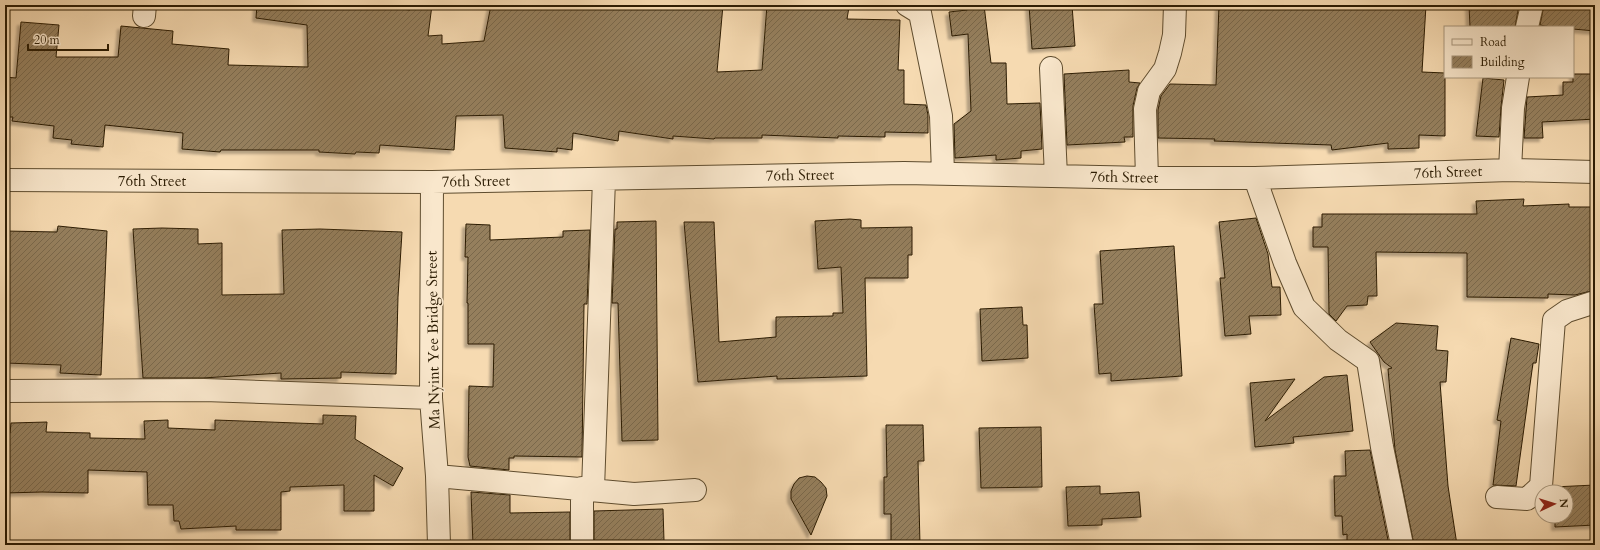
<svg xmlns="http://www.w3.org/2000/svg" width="1600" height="550" viewBox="0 0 1600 550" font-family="Cardo,serif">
  <defs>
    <pattern id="building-hatch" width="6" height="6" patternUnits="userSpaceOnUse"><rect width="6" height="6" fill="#957f5d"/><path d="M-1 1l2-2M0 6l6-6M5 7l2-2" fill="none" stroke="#7a674b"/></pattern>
    <filter id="shadow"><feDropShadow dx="-3.5" dy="3.5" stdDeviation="1" flood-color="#0004"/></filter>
  </defs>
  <rect width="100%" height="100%" fill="#f6dab1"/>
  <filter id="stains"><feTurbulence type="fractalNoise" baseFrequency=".005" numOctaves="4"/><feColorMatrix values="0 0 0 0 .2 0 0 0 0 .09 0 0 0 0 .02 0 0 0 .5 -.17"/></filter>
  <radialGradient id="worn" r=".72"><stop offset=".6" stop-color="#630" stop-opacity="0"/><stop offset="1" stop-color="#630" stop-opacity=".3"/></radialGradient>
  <path fill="url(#building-hatch)" stroke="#2c1c03" filter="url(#shadow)" d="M 257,5 L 368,5 L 410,10 L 411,5 L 432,5 L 428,36 L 442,35 L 442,44 L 484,41 L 491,5 L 723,5 L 717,72 L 762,70 L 767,5 L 826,5 L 849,7 L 847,19 L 900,20 L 898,70 L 904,70 L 904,104 L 926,105 L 928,115 L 928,133 L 885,132 L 885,137 L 838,136 L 838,138 L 762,135 L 762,138 L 715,138 L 714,139 L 673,136 L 673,139 L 619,131 L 618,141 L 573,133 L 572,150 L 557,148 L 557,152 L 505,148 L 503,115 L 456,116 L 454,150 L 380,145 L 379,153 L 356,152 L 355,154 L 319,152 L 319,150 L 221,150 L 220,152 L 182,149 L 183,133 L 105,125 L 103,147 L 71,144 L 72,140 L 53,138 L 54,126 L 12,121 L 13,117 L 5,117 L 5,77 L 16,78 L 21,22 L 59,25 L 56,57 L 118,57 L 121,26 L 173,31 L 172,44 L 229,49 L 228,65 L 308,67 L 307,25 L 256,18 Z
    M 967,5 L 984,5 L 991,63 L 1006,63 L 1007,104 L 1040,103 L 1042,149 L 1021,151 L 1021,158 L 996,160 L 996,155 L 955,158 L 954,124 L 971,111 L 968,34 L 952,36 L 949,12 L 967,10 Z
    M 1029,5 L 1072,5 L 1075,46 L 1032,49 Z
    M 1219,5 L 1426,5 L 1422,72 L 1445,73 L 1445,136 L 1419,135 L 1419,148 L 1388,149 L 1388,143 L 1332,150 L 1331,145 L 1214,141 L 1215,139 L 1158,138 L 1158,110 L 1161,96 L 1170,84 L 1216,85 Z
    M 1469,5 L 1519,5 L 1515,27 L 1470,27 Z
    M 1544,5 L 1595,5 L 1595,31 L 1573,29 L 1573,27 L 1551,27 L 1540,25 Z
    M 1129,70 L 1129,82 L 1140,83 L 1137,88 L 1133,106 L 1133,137 L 1124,137 L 1125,142 L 1067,145 L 1064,74 Z
    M 1573,74 L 1595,74 L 1595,119 L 1542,122 L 1543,138 L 1524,138 L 1527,97 L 1563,95 L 1563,82 L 1573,82 Z
    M 1483,78 L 1504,80 L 1501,107 L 1499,137 L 1476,136 Z
    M 1524,199 L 1523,206 L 1569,204 L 1569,207 L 1595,207 L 1595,290 L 1575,295 L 1548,294 L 1548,298 L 1467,297 L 1467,253 L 1376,252 L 1377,296 L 1368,296 L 1367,305 L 1347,306 L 1336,321 L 1329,314 L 1328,247 L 1313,247 L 1313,227 L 1322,227 L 1322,214 L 1477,214 L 1476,201 Z
    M 1256,218 L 1268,254 L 1272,287 L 1280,287 L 1281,315 L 1249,316 L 1251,334 L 1225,336 L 1220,278 L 1225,278 L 1219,222 Z
    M 850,219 L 861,220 L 861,228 L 912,227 L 912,255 L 908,255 L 908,278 L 865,278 L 867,376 L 777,379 L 777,376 L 698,382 L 684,222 L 714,222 L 719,342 L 776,337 L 776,317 L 833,316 L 833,313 L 843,313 L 841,267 L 818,269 L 815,221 Z
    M 656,221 L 658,440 L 622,441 L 618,303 L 612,303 L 615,229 L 617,229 L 617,222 Z
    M 466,224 L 490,225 L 490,240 L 563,237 L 563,231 L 590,230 L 587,304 L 584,304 L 582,457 L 514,456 L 514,458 L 509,458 L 509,470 L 470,466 L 468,457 L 469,386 L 493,387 L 494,344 L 468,344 L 468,303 L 467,303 L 468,257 L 465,257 Z
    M 58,226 L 107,231 L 101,375 L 60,373 L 61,365 L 5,363 L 5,231 L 57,232 Z
    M 162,228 L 198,229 L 198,244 L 222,243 L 222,295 L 284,294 L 282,230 L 320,229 L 402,232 L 398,297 L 396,374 L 341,372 L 341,378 L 281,379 L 281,373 L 203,378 L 143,378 L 133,229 Z
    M 1174,246 L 1182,376 L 1111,381 L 1111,373 L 1099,374 L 1094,304 L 1103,304 L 1100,251 Z
    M 1022,307 L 1023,325 L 1027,325 L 1028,358 L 982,361 L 980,309 Z
    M 1396,323 L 1438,326 L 1436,350 L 1448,351 L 1446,382 L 1440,382 L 1448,486 L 1457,545 L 1414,545 L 1395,450 L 1388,369 L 1392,368 L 1384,362 L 1370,342 Z
    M 1511,338 L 1539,344 L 1536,363 L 1533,363 L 1516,486 L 1493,485 L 1501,421 L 1497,420 Z
    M 1347,375 L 1353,431 L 1293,437 L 1294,443 L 1255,447 L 1250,383 L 1295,379 L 1265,421 L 1324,377 Z
    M 323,415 L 356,416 L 355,439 L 403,468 L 393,486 L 374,475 L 374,511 L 344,511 L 344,485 L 290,487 L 290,491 L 281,492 L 281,530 L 236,530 L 236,526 L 181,529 L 179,521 L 174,521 L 173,505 L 148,505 L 147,472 L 88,470 L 88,493 L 42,492 L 5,493 L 5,433 L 10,433 L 11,423 L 47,422 L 46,432 L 90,433 L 90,438 L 145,439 L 144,421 L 168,420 L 168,428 L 215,430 L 215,420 L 323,424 Z
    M 886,425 L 923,425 L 924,461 L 918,461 L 920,545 L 891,545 L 891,514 L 884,514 L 884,477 L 887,477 Z
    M 1041,427 L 1042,487 L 981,488 L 979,428 Z
    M 1370,450 L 1389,545 L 1347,545 L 1347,534 L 1343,535 L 1342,516 L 1335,516 L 1334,476 L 1346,476 L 1345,451 Z
    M 807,476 L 815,477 L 821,482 L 826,488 L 827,496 L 811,535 L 791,499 L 791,491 L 794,484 L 799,478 Z
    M 1595,485 L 1595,525 L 1555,527 L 1555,516 L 1566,516 L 1566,492 L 1553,492 L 1553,487 Z
    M 1100,486 L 1100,494 L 1139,492 L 1141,517 L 1102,519 L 1102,525 L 1068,526 L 1066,487 Z
    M 471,492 L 510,495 L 510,513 L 570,512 L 570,545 L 473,545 Z
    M 663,509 L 664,541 L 625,543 L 625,545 L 594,545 L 594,511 Z"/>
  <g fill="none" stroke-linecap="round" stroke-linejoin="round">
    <g stroke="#5e4c2e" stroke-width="24">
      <path id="minor" d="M 907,5 L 920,13 L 941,116 L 943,173
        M 144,16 L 145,5
        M 1527,27 L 1532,5
        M 1051,68 L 1056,176
        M 1510,170 L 1513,108 L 1518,77
        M 1147,178 L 1145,109 L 1149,91 L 1165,69 L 1170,53 L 1174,35 L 1175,5
        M 1255,178 L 1285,263 L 1304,307 L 1338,340 L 1368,361 L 1382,447 L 1402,545
        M 5,180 L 432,182 L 904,173 L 1147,178 L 1255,178 L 1510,170 L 1595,172
        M 432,182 L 431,398 L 437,476 L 439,545
        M 5,391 L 204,390 L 431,398
        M 437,476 L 634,494 L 695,490
        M 582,488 L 582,545
        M 593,489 L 604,179
        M 1497,497 L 1527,499 L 1541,486 L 1554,320 L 1567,311 L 1595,302"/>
    </g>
    <use href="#minor" stroke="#f9e7cc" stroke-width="22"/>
  </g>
  <g text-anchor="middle" stroke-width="3" stroke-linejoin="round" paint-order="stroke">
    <g font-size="15" fill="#2c1c03" stroke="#f9e7cc">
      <text transform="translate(1448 172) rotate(-2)" y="5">76th Street</text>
      <text transform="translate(800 175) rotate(-1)" y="5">76th Street</text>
      <text transform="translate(1124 177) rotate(1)" y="5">76th Street</text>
      <text x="152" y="186">76th Street</text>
      <text transform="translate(476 181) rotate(-1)" y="5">76th Street</text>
      <text transform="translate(433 340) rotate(-91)" y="5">Ma Nyint Yee Bridge Street</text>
    </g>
  </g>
  <rect width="1600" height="550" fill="none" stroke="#f6dab1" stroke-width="20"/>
  <rect x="6" y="6" width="1588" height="538" fill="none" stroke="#2c1c03" stroke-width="2"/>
  <rect x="10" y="10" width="1580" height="530" fill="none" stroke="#2c1c03"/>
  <rect x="1444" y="26" width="130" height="52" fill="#f9e7cc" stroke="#a7967c"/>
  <rect x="1452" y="39" width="20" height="6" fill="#f9e7cc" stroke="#a7967c"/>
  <text x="1480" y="46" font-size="12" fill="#2c1c03">Road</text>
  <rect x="1452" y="56" width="20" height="12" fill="url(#building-hatch)" stroke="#a7967c"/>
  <text x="1480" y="66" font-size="12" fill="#2c1c03">Building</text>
  <g transform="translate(1554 504) rotate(86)"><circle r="19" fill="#f9e7cc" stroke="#a7967c"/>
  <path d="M0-3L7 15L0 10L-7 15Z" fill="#8f2418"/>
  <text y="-6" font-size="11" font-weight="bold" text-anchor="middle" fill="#2c1c03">N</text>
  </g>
  <path d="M28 44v6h80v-6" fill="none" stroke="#2c1c03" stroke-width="2"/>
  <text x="34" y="44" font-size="12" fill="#2c1c03" stroke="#f9e7cc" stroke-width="3" paint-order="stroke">20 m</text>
  <rect width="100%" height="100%" filter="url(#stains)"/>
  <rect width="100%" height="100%" fill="url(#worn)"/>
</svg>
